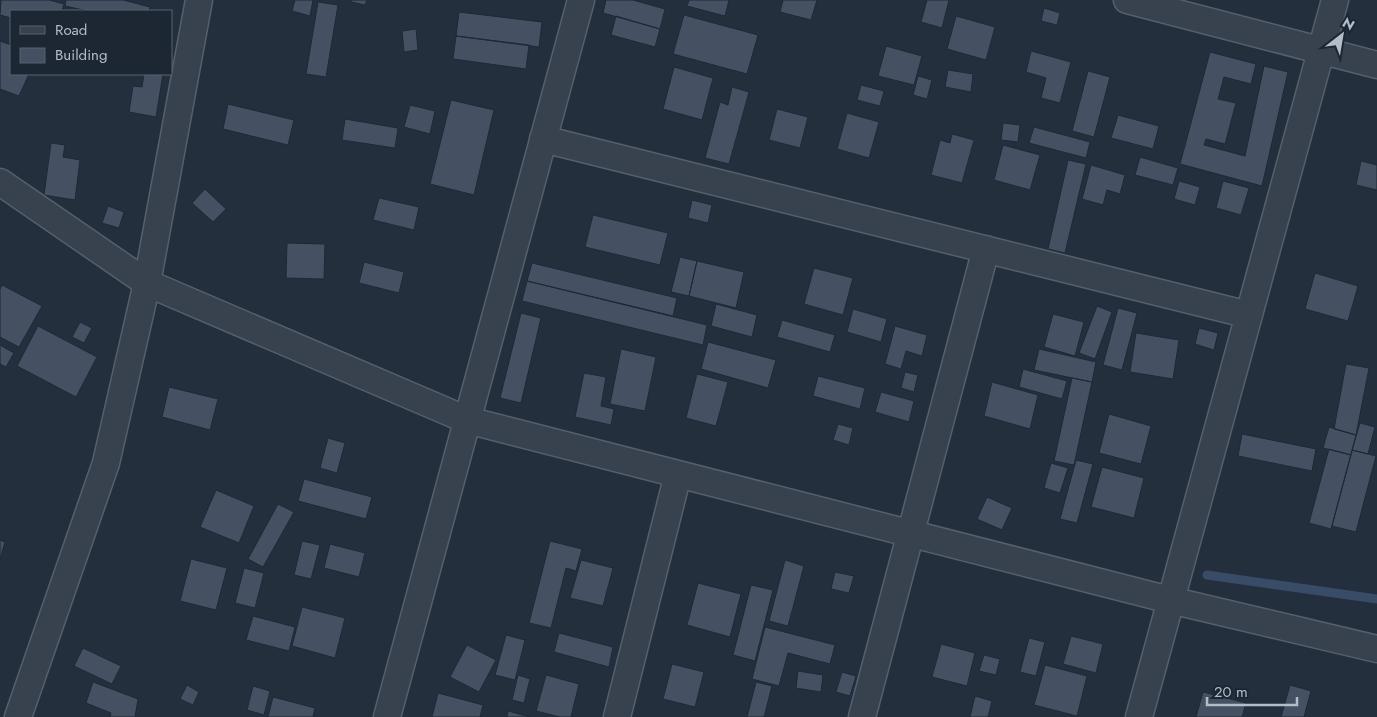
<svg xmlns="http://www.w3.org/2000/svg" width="1377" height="717" viewBox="0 0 1377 717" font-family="Jost,sans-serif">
  <rect width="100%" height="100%" fill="#242f3e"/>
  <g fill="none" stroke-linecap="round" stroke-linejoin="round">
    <path stroke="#394c67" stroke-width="9" d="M 1207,575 L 1377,599"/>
  </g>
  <path fill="#455162" stroke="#1f2835" d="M 1,0 L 49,0 L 64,4 L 62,11 L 11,11 L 11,18 L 0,15 Z
    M 66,0 L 123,0 L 150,7 L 149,11 L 88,11 L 65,6 Z
    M 295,0 L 313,0 L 310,16 L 292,11 Z
    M 352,0 L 367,0 L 365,5 L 351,2 Z
    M 606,0 L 633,0 L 665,9 L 660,29 L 603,13 Z
    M 689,0 L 729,0 L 725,16 L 687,6 Z
    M 783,0 L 817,0 L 811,20 L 780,12 Z
    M 927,0 L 949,0 L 942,28 L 921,22 Z
    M 318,2 L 338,5 L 326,77 L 306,74 Z
    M 1044,8 L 1060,13 L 1057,25 L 1041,21 Z
    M 459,12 L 542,22 L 539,47 L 456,36 Z
    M 684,15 L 758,35 L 747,74 L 673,54 Z
    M 616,16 L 660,29 L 655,47 L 611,35 Z
    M 956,16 L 995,27 L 986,60 L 947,49 Z
    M 416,29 L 418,50 L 404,52 L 402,31 Z
    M 456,36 L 529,45 L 526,69 L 453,59 Z
    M 0,41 L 11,45 L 11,74 L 29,74 L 19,96 L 0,89 Z
    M 886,46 L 922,56 L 914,85 L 878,76 Z
    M 1031,51 L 1071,62 L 1060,103 L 1041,98 L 1046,78 L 1026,72 Z
    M 1210,52 L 1256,64 L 1251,84 L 1224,77 L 1218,99 L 1236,103 L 1225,144 L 1206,139 L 1204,145 L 1245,156 L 1264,66 L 1288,72 L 1262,186 L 1180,164 Z
    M 674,67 L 713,78 L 702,120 L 663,109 Z
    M 948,70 L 973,74 L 971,92 L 945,87 Z
    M 1088,71 L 1110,77 L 1094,137 L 1072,131 Z
    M 144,74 L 163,74 L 156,117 L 129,112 L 133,86 L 142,87 Z
    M 918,76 L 932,80 L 927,99 L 913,95 Z
    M 861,85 L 884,91 L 880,106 L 857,100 Z
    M 732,87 L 749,92 L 729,164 L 705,158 L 720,102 L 728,105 Z
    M 451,100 L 494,110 L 474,195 L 430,184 Z
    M 228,104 L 294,120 L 288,145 L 223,129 Z
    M 410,105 L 435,111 L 430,134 L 404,127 Z
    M 777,109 L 808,117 L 800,148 L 769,140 Z
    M 847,113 L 879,122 L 869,158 L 837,149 Z
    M 1118,115 L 1159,126 L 1153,149 L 1111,138 Z
    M 345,119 L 398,128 L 395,148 L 342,140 Z
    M 1003,123 L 1020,125 L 1018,142 L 1001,140 Z
    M 1034,127 L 1090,142 L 1086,158 L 1029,143 Z
    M 952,134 L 974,140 L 962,183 L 931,175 L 940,140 L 950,143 Z
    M 51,143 L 65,145 L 63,157 L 80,160 L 75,200 L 44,195 Z
    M 1003,145 L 1040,155 L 1030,190 L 994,180 Z
    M 1140,157 L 1178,168 L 1173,185 L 1135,175 Z
    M 1068,160 L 1086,164 L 1065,253 L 1048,249 Z
    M 1361,161 L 1377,165 L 1377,190 L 1356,185 Z
    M 1091,165 L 1125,175 L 1120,194 L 1107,190 L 1103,205 L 1082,199 Z
    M 1179,181 L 1200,187 L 1195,205 L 1174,199 Z
    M 1223,181 L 1249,188 L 1241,215 L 1216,208 Z
    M 205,189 L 226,209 L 213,222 L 192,203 Z
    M 379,198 L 419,207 L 414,230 L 373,220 Z
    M 692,200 L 712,205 L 708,223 L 688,218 Z
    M 108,206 L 124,212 L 119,228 L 102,223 Z
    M 593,215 L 668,233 L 660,265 L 585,247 Z
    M 287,243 L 325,244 L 324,279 L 286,278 Z
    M 680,257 L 697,261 L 689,296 L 671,292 Z
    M 697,261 L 744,272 L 736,308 L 689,296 Z
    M 364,262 L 404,272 L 399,293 L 359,283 Z
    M 532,263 L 677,298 L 673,316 L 527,281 Z
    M 814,268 L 853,278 L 843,315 L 804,304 Z
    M 1315,273 L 1358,286 L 1348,321 L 1305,309 Z
    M 527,281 L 707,325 L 703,345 L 522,301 Z
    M 2,285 L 42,306 L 19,347 L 0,337 L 0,289 Z
    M 716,304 L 757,315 L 752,337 L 711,326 Z
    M 1097,306 L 1112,312 L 1095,359 L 1079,353 Z
    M 1118,308 L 1137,313 L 1122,370 L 1103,365 Z
    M 853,309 L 887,319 L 881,342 L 847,332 Z
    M 521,313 L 541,318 L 521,403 L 500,398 Z
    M 1053,314 L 1084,322 L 1075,356 L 1044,347 Z
    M 782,320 L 835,335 L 830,352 L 777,337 Z
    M 80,322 L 92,328 L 84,343 L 72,337 Z
    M 38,326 L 97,357 L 76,397 L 17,366 Z
    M 895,326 L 927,335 L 922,356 L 906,351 L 901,369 L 885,364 Z
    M 1199,328 L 1218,333 L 1214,350 L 1195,344 Z
    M 1136,333 L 1179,340 L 1173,379 L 1130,372 Z
    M 708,342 L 776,360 L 768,388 L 701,369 Z
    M 0,345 L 14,353 L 6,367 L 0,364 Z
    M 621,349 L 656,357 L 645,411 L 610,404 Z
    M 1039,349 L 1096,362 L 1092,382 L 1034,370 Z
    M 1346,364 L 1369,368 L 1356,435 L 1334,429 Z
    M 1023,369 L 1067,381 L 1062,399 L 1019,387 Z
    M 905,372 L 918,375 L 914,392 L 901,388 Z
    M 584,373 L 606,377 L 601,406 L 614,409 L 611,425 L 575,417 Z
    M 697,374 L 728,382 L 716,426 L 686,418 Z
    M 818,376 L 865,388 L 860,409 L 813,396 Z
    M 1072,378 L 1092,382 L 1074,465 L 1054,461 Z
    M 992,382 L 1038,395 L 1030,429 L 984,416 Z
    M 169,387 L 218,399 L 210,430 L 162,417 Z
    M 881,392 L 914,401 L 909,422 L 875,412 Z
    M 1109,414 L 1151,426 L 1141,464 L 1099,453 Z
    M 1360,423 L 1375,427 L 1368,454 L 1352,450 Z
    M 838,424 L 853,428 L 849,445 L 833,440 Z
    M 1329,427 L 1356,435 L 1351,455 L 1323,448 Z
    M 1242,434 L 1316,449 L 1312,471 L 1238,456 Z
    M 328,438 L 345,443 L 337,473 L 320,468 Z
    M 1329,449 L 1351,455 L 1331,529 L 1309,523 Z
    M 1352,450 L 1376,456 L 1356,532 L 1332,526 Z
    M 1076,460 L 1093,464 L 1077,523 L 1060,519 Z
    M 1051,463 L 1068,468 L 1060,493 L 1044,488 Z
    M 1102,467 L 1144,478 L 1134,518 L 1091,507 Z
    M 304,479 L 372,497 L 366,519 L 298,501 Z
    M 216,490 L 254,506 L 239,543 L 200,527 Z
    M 987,497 L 1012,508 L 1002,530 L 977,519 Z
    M 278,504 L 294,512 L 263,567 L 248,559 Z
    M 0,540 L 5,542 L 0,560 Z
    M 302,541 L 320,545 L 311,579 L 294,575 Z
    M 550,541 L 582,549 L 576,571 L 566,568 L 551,628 L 529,623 Z
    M 330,544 L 365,553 L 359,577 L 324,568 Z
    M 191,559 L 227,568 L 216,610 L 180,601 Z
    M 581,560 L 613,568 L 603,606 L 570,598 Z
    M 785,560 L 804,566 L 788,626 L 769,621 Z
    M 244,568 L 264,573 L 255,608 L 235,603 Z
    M 835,572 L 854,576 L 849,593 L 831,589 Z
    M 698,583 L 741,594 L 730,637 L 687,625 Z
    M 751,585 L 773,590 L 755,661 L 733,655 Z
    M 302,607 L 345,618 L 335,658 L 292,646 Z
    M 253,616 L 295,627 L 289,651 L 246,640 Z
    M 765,627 L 835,645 L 830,664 L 788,653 L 779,686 L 752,679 Z
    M 559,633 L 613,647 L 609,667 L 554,652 Z
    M 506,635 L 525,640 L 515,680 L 495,675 Z
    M 1071,636 L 1103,644 L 1096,673 L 1063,664 Z
    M 1029,638 L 1045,642 L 1036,676 L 1020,672 Z
    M 941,644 L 975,653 L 967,686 L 932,677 Z
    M 467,645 L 496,660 L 479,692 L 450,677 Z
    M 83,648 L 121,666 L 112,684 L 74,666 Z
    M 984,655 L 1000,659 L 996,675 L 979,671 Z
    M 672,664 L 704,672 L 695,707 L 663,699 Z
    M 1045,665 L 1087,676 L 1077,716 L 1034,705 Z
    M 798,671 L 823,675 L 821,692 L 796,688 Z
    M 842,672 L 856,676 L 850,696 L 836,692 Z
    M 518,675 L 530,679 L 524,703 L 512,700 Z
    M 546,675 L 579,684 L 571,717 L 560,717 L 536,711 Z
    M 93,682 L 138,699 L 135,717 L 110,717 L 111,713 L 86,703 Z
    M 756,682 L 772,686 L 764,717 L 747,717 Z
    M 187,685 L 199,692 L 193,705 L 180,699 Z
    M 1290,685 L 1311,691 L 1304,717 L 1281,717 Z
    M 253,686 L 270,691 L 264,715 L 247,710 Z
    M 1203,692 L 1246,703 L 1242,717 L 1196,717 Z
    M 438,693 L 483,705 L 480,717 L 432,717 Z
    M 975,696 L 992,701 L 988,717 L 970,717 Z
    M 273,697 L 315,708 L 313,717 L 268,717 Z
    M 508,711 L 530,717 L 507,717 Z"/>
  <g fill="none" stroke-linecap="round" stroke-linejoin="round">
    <g stroke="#565f6c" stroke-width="29">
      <path id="minor" d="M 1127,0 L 1377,65
        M 543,139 L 1249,315
        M 0,182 L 147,283 L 467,420 L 1170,600 L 1377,649
        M 18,717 L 106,463 L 147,283 L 199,0
        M 387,717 L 581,0
        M 617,717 L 678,474
        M 862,717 L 986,249
        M 1139,717 L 1335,0"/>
    </g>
    <use href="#minor" stroke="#38414e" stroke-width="26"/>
  </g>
  <rect x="10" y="10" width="162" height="65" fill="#1d2633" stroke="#59626f"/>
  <rect x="20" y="26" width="25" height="8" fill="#38414e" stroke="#59626f"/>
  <text x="55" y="35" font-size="15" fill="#b4bcc9">Road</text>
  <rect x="20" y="48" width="25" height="15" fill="#455162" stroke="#59626f"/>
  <text x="55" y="60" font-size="15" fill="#b4bcc9">Building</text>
  <g transform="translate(1342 35) rotate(31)" stroke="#1d2633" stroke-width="4" paint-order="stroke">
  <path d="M0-4L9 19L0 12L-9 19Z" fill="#b4bcc9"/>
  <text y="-8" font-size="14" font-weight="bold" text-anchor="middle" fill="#b4bcc9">N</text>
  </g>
  <path d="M1207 697v8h90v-8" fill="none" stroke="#b4bcc9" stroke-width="2.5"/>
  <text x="1214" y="697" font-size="15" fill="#b4bcc9" stroke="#1d2633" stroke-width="4" paint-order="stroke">20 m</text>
</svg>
